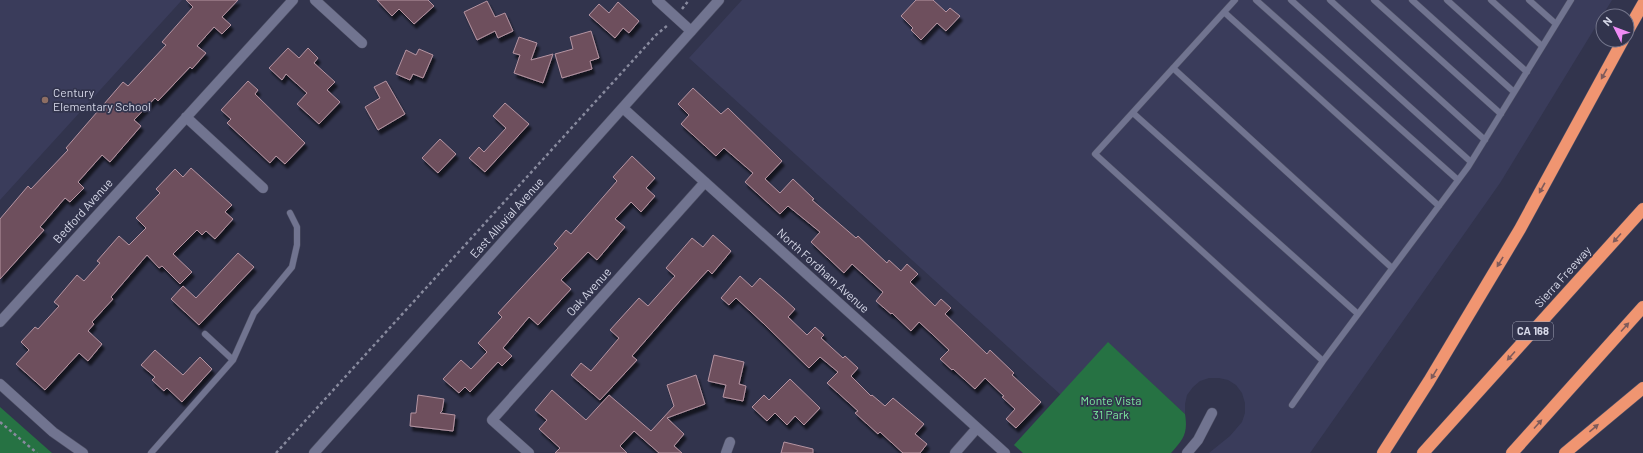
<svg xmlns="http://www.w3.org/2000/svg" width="1643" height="453" viewBox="0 0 1643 453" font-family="Barlow,sans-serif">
  <defs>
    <filter id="shadow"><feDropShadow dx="2.5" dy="4.5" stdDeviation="1" flood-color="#0009"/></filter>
  </defs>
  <rect width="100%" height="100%" fill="#32344d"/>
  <path fill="#3a3c5b" d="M 0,0 L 182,0 L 0,200 Z
    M 742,0 L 1612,0 L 1500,183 L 1310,453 L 1209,453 L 1230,436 L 1242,422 L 1245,413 L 1245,403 L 1242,393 L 1236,385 L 1228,380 L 1219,378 L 1209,378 L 1200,381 L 1193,387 L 1187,395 L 1185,404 L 1185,414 L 1108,343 L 1061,395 L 689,58 Z"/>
  <path fill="#267243" d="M 1108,342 L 1185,414 C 1188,433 1184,439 1171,453 L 1023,453 L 1014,445 Z
    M 0,407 L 52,453 L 0,453 Z"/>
  <path fill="#6e505d" stroke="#b594a2" filter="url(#shadow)" d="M 186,0 L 238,0 L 222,17 L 231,25 L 222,34 L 214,27 L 197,46 L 206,53 L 192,69 L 190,67 L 158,101 L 155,98 L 134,120 L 141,126 L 110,162 L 102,155 L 78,182 L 84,188 L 70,202 L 65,198 L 40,227 L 44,230 L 0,279 L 0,219 L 28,186 L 31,189 L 68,150 L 66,148 L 123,82 L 128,86 L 166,45 L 162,42 L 193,7 Z
    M 377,0 L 428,0 L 434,6 L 414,24 L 399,9 L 392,16 Z
    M 916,0 L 933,0 L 946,12 L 950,8 L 960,16 L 946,31 L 937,23 L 921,40 L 911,30 L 913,28 L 901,16 Z
    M 487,1 L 495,17 L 505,13 L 513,31 L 498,38 L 495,31 L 477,40 L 464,12 Z
    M 618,2 L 639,21 L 629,33 L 623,28 L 615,38 L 589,15 L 599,4 L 609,13 Z
    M 591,31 L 599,58 L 590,61 L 592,69 L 562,78 L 555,54 L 573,49 L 570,37 Z
    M 519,37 L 537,43 L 531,60 L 553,54 L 543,83 L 514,73 L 520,55 L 513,53 Z
    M 288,48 L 299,58 L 308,48 L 318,58 L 314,63 L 335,82 L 327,90 L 340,102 L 319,124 L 297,104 L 307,93 L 286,74 L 282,80 L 269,68 Z
    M 419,49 L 433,55 L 423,78 L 413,74 L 410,80 L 396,74 L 406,50 L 416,55 Z
    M 248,81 L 258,90 L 255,94 L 305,143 L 285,164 L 276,156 L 270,163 L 227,123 L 231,119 L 221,110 Z
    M 386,81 L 405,114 L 378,130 L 365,107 L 380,98 L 374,87 Z
    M 693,88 L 721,114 L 728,108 L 782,161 L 765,179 L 780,193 L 793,179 L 814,199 L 812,200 L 856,238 L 858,236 L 887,263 L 889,260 L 901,271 L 907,264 L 918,274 L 910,282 L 935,306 L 941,299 L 951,308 L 945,314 L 987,354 L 990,350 L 1014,373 L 1012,375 L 1041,402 L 1016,428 L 1006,419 L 1015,409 L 1002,397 L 1004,396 L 985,378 L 975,389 L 953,369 L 952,370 L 940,359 L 949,350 L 931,333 L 919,322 L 911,331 L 892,313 L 891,314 L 876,301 L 883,292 L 852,264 L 844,273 L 811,242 L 820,232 L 788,206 L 780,214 L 745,182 L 753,173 L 724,148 L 716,156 L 681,124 L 689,115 L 678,104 Z
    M 505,103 L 529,124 L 485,172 L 469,158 L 479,147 L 484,152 L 506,128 L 493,116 Z
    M 440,139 L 456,154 L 438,173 L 422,158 Z
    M 632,156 L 655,178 L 646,188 L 655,196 L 641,212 L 631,202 L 615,219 L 625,227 L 597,260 L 588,252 L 561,280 L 571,289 L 538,325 L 529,317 L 503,348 L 512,356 L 502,366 L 498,362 L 470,392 L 465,387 L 459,393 L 443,379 L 461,360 L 471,369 L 487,352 L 478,343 L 502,317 L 498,313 L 558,248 L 554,244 L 566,230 L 571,234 L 617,181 L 613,177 Z
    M 191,168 L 232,205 L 225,212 L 233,219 L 215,239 L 206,231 L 202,235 L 197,230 L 173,254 L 192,272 L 180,284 L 162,266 L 159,268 L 147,255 L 111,297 L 113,299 L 92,322 L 94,324 L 88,331 L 102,344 L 88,361 L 79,353 L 45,390 L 16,364 L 29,350 L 21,342 L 35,327 L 38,329 L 59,306 L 54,302 L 77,275 L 84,281 L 100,263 L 97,261 L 119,236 L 129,245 L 146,228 L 136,218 L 160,193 L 156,189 L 175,169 L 183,177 Z
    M 713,235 L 731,251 L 712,274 L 708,270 L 679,302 L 632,356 L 637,360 L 600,400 L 571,375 L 581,363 L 591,371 L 619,338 L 610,330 L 639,298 L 648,306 L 675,276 L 666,268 L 692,238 L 703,247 Z
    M 238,253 L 254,267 L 199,325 L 171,299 L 183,286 L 196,298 Z
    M 740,276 L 752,287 L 760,278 L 783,298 L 795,309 L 788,317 L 807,335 L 815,327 L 824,335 L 821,338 L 843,358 L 845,356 L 858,368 L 851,376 L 871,396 L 872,395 L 885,406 L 893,398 L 924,424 L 915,434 L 927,444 L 920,453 L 903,453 L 880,432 L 878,434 L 855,413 L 858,411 L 827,383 L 838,372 L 820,357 L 809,368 L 763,323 L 736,298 L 729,305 L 721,298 Z
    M 155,350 L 183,375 L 200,357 L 212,369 L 182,402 L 167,388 L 164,391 L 152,380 L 155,377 L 141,365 Z
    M 714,355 L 744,362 L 739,384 L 746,386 L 743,401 L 723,397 L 726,385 L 708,381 Z
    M 696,375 L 705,404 L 667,418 L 684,434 L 674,446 L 682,453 L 659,453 L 634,431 L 620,446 L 627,453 L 555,453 L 560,448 L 539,429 L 547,420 L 535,410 L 552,390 L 586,420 L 609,395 L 651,431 L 674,406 L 667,385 Z
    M 790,379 L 820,408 L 804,425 L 795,416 L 787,425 L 775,413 L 767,421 L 752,407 L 764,395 L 769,400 Z
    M 418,395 L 444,399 L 442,411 L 440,413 L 455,415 L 453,431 L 410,426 L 411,413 L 416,413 Z
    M 784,442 L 813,449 L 813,453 L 781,453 Z"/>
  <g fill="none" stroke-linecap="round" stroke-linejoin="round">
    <g stroke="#4e5065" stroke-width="7">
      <path id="service" d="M 1235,0 L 1095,154 L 1323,361 L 1468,167 L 1571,0
        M 1256,0 L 1458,180
        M 1291,0 L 1471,162
        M 1330,0 L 1485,140
        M 1374,0 L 1501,114
        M 1412,0 L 1514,92
        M 1447,0 L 1527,72
        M 1491,0 L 1542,46
        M 1529,0 L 1556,24
        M 1224,12 L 1439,206
        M 1173,68 L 1392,268
        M 1133,113 L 1358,314
        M 233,360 L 254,313 L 292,267 L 297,245 L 297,227 L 290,213
        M 1292,405 L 1323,361
        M 151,453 L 233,360 L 205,334"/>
    </g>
    <g stroke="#4e5065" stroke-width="11">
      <path id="minor" d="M 315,0 L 362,43
        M 657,0 L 691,31
        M 624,109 L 1005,453
        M 186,117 L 263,188
        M 0,322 L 293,0
        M 529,453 L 492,420 L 705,182
        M 726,453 L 730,442
        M 955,453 L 977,428
        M 1187,453 L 1198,440 L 1212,413"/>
    </g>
    <g stroke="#4e5065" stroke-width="11">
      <path id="tertiary" d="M 314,453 L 719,0"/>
    </g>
    <g stroke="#4e5065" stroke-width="11">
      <path id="secondary" d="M 0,384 L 53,432 L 83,453"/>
    </g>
    <g stroke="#4e5065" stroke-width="13">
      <path id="motorway" d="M 1627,32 L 1643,4
        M 1383,453 L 1429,381 L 1520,229 L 1623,40
        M 1423,453 L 1643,209
        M 1512,453 L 1643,307
        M 1565,453 L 1643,388"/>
    </g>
    <path stroke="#888a9e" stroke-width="2.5" stroke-dasharray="3 3" stroke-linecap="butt" d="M 682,9 L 689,0
      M 0,422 L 37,453
      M 276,453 L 656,35 L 668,25"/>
    <use href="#service" stroke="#717490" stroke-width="6"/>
    <use href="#minor" stroke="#717490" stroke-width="10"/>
    <use href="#tertiary" stroke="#717490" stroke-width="10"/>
    <use href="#secondary" stroke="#717490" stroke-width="10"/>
    <use href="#motorway" stroke="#f09571" stroke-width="12"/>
  </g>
  <defs><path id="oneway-solid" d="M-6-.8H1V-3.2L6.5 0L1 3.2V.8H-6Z"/></defs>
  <g fill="#7e5b5b">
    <use href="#oneway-solid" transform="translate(1604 74) rotate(119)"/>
    <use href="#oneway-solid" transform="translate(1542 188) rotate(119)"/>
    <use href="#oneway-solid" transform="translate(1617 238) rotate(132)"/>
    <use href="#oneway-solid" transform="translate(1500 262) rotate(121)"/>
    <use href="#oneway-solid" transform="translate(1625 327) rotate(-48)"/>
    <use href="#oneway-solid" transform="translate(1511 356) rotate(132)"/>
    <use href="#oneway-solid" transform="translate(1434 374) rotate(121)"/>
    <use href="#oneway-solid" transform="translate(1538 424) rotate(-48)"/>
    <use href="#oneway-solid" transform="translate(1594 428) rotate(-40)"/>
  </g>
  <circle fill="#8d6e63" stroke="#32344d" stroke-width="1.5" cx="45" cy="100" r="4"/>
  <g text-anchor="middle" stroke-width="3.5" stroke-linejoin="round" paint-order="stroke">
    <rect fill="#32344d" stroke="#a4a6b9" stroke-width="1" x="1513" y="322" width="40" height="18" rx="3"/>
    <g font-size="11" font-weight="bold" fill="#d5d7e7">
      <text x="1533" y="335">CA 168</text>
    </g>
    <g font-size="12" fill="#d5d7e7" stroke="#32344d" text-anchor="start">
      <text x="53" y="97">Century<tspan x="53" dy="14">Elementary School</tspan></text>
    </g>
    <g font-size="12" fill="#d5d7e7" stroke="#32344d">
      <text transform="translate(83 211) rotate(-48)" y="4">Bedford Avenue</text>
      <text transform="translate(507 218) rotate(-48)" y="4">East Alluvial Avenue</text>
      <text transform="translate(823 271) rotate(42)" y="4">North Fordham Avenue</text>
      <text transform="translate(1563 277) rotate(-48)" y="4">Sierra Freeway</text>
      <text transform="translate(589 292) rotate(-48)" y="4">Oak Avenue</text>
    </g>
    <g font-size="12" fill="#7deba1" stroke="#32344d">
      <text x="1111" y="405">Monte Vista<tspan x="1111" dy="14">31 Park</tspan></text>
    </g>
  </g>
  <g transform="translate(1615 28) rotate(312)"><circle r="19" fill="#32344d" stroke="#73758b"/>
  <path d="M0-3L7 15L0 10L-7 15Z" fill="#f08bf5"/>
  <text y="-6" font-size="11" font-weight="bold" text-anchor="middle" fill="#d5d7e7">N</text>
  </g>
</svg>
